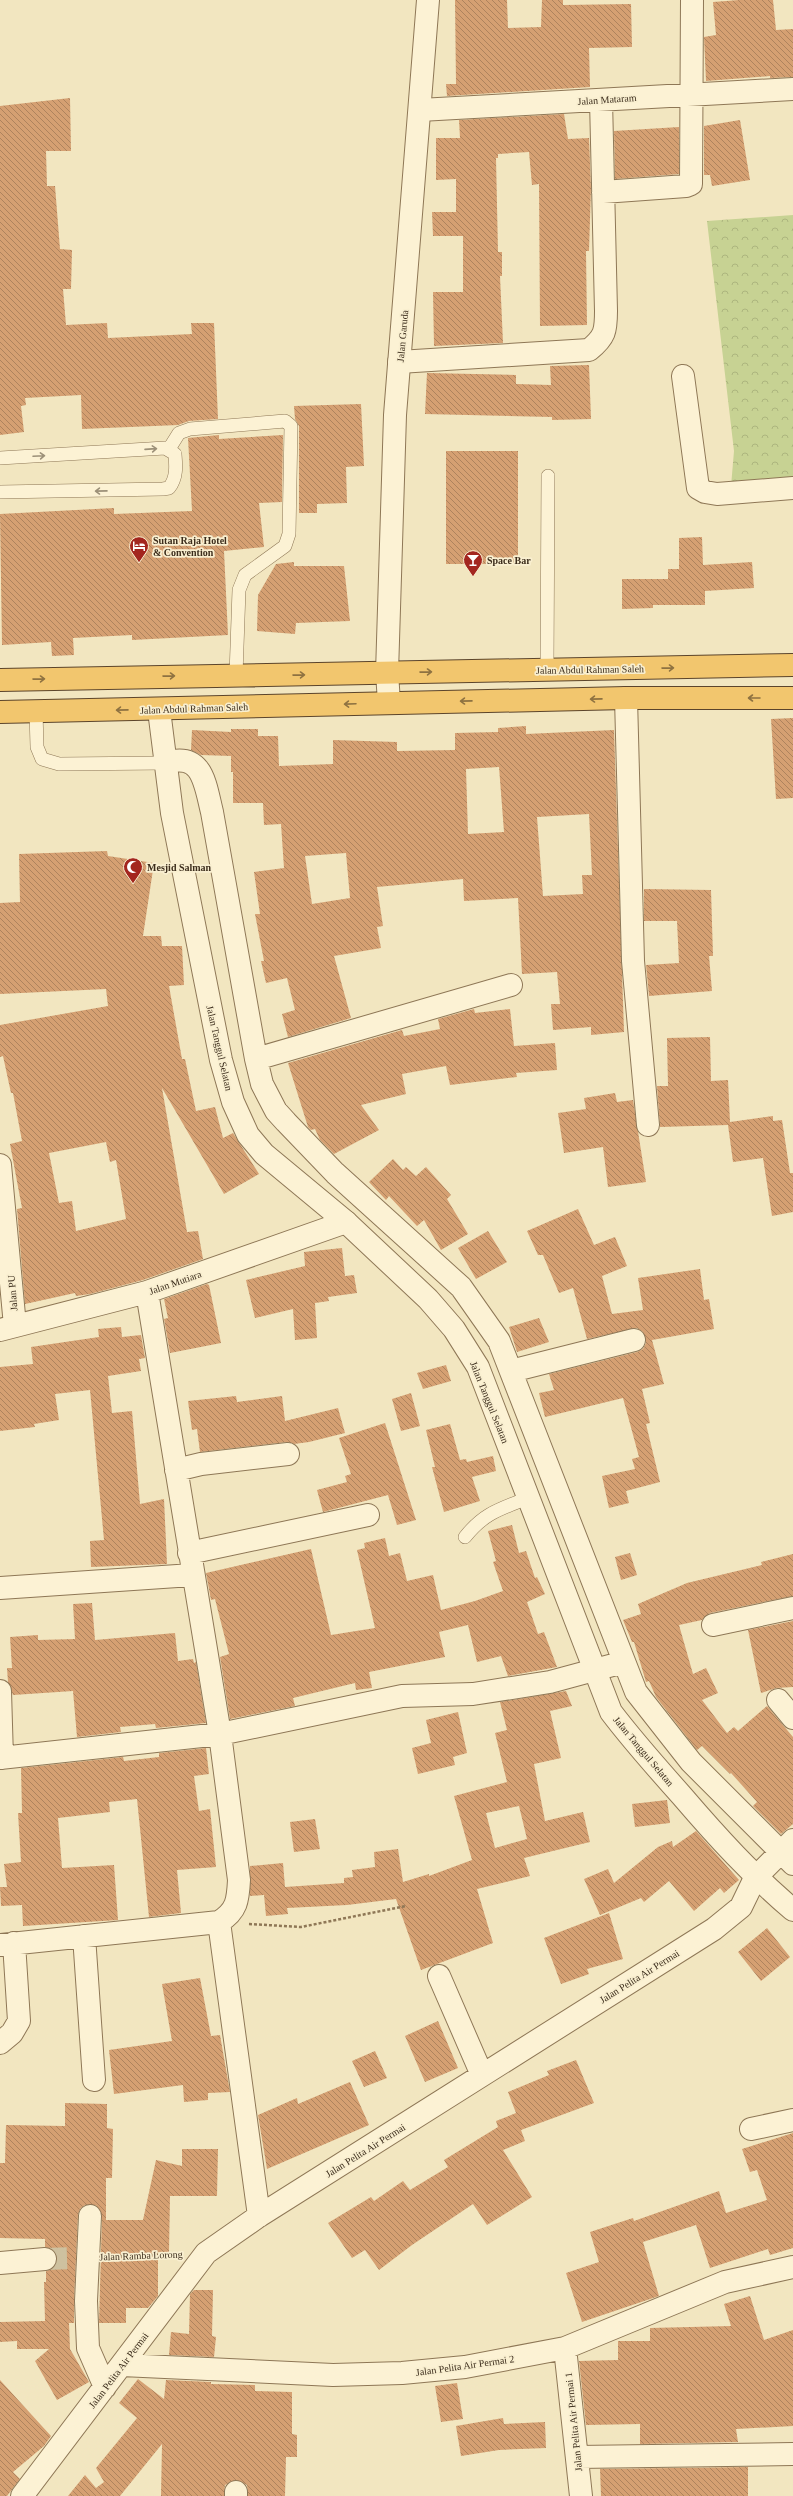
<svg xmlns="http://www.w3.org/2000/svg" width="793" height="2496" viewBox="0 0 793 2496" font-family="'Times New Roman',serif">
  <defs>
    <pattern id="park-crowns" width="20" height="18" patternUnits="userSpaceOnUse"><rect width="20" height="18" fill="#c7d293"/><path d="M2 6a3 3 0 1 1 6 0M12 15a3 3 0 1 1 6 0" fill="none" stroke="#acb57e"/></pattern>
    <pattern id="building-back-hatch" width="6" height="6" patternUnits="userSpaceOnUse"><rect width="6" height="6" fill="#d5a072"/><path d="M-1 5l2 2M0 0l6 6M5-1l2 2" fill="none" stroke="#ae835d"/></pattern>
  </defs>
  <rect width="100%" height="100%" fill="#f2e6c0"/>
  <path fill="url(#park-crowns)" d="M 793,215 L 793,494 L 730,498 L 734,451 L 707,221 Z"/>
  <path fill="url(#building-back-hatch)" fill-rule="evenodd" d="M 455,0 L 507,0 L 508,28 L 541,27 L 542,0 L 563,0 L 563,5 L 631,4 L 632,47 L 589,48 L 590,87 L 447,96 L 446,84 L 456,84 Z
    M 739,0 L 773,0 L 776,30 L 793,29 L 793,77 L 770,78 L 770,76 L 706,81 L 704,37 L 716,35 L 713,2 Z
    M 70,98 L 71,151 L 46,151 L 47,186 L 55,186 L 60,249 L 72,250 L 71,289 L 63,289 L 66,325 L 107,323 L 108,338 L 192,334 L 191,323 L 214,323 L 218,419 L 189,421 L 178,425 L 82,429 L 81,395 L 25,398 L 26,405 L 21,406 L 24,432 L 0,435 L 0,106 Z
    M 564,114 L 568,139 L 589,138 L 591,188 L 589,251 L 586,251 L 587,325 L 540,326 L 539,184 L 532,185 L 529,152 L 498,154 L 498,158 L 496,158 L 498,252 L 502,252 L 502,276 L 500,276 L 503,343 L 434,346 L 433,292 L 463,292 L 463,236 L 433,236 L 432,212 L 456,212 L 456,179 L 436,180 L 436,138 L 460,138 L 459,120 Z
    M 740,120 L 750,180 L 712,186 L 710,175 L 704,175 L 704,126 Z
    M 679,127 L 679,174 L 615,179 L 614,131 Z
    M 589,365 L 591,419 L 552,420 L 552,417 L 425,414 L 427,373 L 516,375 L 516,384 L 551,385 L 550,366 Z
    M 361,404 L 364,466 L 346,467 L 347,503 L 317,504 L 317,513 L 299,513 L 299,426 L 295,419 L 294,406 Z
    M 219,435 L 219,439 L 283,435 L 282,502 L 259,503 L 264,547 L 224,551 L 228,635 L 132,640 L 132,635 L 73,638 L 74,655 L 52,656 L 51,642 L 2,645 L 0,514 L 114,508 L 114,514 L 192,511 L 188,438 Z
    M 446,451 L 518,451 L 518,564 L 446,564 Z
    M 702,537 L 703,565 L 752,562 L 754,588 L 705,591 L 705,605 L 653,605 L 653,608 L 622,609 L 622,579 L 668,579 L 668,569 L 679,569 L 679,538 Z
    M 294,562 L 294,566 L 344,566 L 350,621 L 296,623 L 295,634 L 257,631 L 258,595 L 276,564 Z
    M 793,718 L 793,798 L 776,799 L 771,719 Z
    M 526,726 L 526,734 L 614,730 L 624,1032 L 591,1035 L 591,1027 L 553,1030 L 551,1004 L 560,1004 L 557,972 L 522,974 L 518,898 L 464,901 L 463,879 L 377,887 L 383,926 L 377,927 L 381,948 L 334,956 L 351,1018 L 288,1037 L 282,1014 L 295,1010 L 287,978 L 266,983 L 261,961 L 264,961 L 255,914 L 260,914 L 254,872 L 284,868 L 281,824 L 264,825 L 263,803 L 233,803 L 233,772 L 231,772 L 231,756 L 201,755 L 191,750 L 192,730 L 231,732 L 231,729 L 258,729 L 258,736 L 278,736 L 279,766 L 333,764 L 333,740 L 397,742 L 397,751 L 455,750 L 455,733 L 498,732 L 498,728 ZM 499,767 L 504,832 L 468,834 L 466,769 ZM 589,814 L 592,875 L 582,875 L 583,894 L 543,896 L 537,817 ZM 346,853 L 350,898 L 312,904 L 305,856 Z
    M 107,851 L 108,856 L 154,863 L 143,936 L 161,936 L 162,946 L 182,946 L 184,985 L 169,986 L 182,1059 L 185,1059 L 196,1111 L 215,1107 L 223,1138 L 233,1133 L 259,1174 L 224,1194 L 162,1088 L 187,1232 L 198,1231 L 203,1259 L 143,1280 L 90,1294 L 76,1296 L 75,1293 L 25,1304 L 17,1209 L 22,1208 L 10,1144 L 22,1141 L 13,1093 L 11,1093 L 3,1056 L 0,1057 L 0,1025 L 108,1006 L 106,989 L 0,994 L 0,903 L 20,902 L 19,854 ZM 106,1142 L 110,1162 L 116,1160 L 126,1219 L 76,1231 L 72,1201 L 59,1203 L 49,1153 Z
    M 644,889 L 711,890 L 713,956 L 709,956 L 712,991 L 649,996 L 646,965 L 679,963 L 677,921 L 644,921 Z
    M 474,1009 L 475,1013 L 510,1009 L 514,1046 L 555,1043 L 557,1070 L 516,1073 L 517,1077 L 450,1085 L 446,1066 L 402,1074 L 406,1094 L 361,1105 L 379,1130 L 334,1154 L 320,1140 L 315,1129 L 311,1130 L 308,1127 L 288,1063 L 402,1030 L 404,1036 L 440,1029 L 438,1019 Z
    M 710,1037 L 711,1081 L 728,1080 L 730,1122 L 773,1116 L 773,1121 L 782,1120 L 790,1173 L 793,1173 L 793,1212 L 772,1216 L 763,1158 L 733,1162 L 728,1125 L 660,1127 L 657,1086 L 668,1086 L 667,1038 Z
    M 615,1093 L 617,1102 L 633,1100 L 646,1182 L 608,1187 L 603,1147 L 564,1153 L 558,1113 L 586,1109 L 584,1098 Z
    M 393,1159 L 403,1170 L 406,1167 L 416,1176 L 426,1167 L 451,1195 L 447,1199 L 468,1234 L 441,1250 L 424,1220 L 417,1226 L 389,1196 L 386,1200 L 369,1182 Z
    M 578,1209 L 594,1245 L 615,1237 L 627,1266 L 602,1276 L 612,1314 L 643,1310 L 638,1278 L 700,1269 L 704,1300 L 709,1299 L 714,1329 L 652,1340 L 664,1384 L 642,1389 L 650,1423 L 646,1424 L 660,1482 L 626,1491 L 629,1503 L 609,1508 L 602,1476 L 635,1469 L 632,1459 L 639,1457 L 623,1398 L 545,1417 L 539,1393 L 554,1390 L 549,1374 L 637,1352 L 643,1349 L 646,1343 L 643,1332 L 637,1328 L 587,1339 L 573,1288 L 559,1293 L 543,1255 L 538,1255 L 527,1231 Z
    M 488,1231 L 507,1262 L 476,1279 L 458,1248 Z
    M 342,1248 L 345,1276 L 354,1275 L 357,1293 L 328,1297 L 329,1301 L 315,1303 L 317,1338 L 295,1340 L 293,1309 L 255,1318 L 246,1280 L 305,1266 L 304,1252 Z
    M 207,1284 L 209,1285 L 221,1343 L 170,1353 L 164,1319 L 168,1318 L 164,1299 Z
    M 539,1318 L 549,1342 L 517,1352 L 509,1327 Z
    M 121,1327 L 122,1337 L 141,1335 L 145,1358 L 139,1359 L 141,1371 L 108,1376 L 112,1413 L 132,1411 L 140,1504 L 164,1499 L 167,1564 L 91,1567 L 90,1541 L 104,1540 L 90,1390 L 55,1394 L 59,1420 L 34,1424 L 35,1427 L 0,1431 L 0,1367 L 33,1364 L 31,1347 L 99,1337 L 98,1329 Z
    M 446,1365 L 451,1381 L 423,1389 L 417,1373 Z
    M 411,1393 L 420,1426 L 401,1431 L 392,1399 Z
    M 236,1396 L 237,1402 L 282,1396 L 285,1421 L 338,1408 L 345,1433 L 309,1442 L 294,1444 L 287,1442 L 200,1452 L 197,1429 L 192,1430 L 188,1401 Z
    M 385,1423 L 416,1520 L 397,1525 L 388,1495 L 323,1512 L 317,1490 L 347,1482 L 345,1476 L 351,1474 L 339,1438 Z
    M 450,1424 L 460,1460 L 466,1459 L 467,1462 L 493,1456 L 496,1471 L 472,1477 L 480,1501 L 444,1512 L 432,1467 L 435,1467 L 426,1430 Z
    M 512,1525 L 519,1553 L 526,1551 L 535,1578 L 537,1577 L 545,1594 L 527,1602 L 538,1634 L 544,1632 L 557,1667 L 508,1676 L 501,1656 L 477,1662 L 468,1625 L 439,1632 L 445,1657 L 369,1672 L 372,1688 L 356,1690 L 355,1683 L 293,1698 L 295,1706 L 230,1719 L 220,1657 L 229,1654 L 215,1599 L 211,1600 L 206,1573 L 311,1549 L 331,1635 L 375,1628 L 357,1550 L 365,1548 L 364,1543 L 385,1538 L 389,1556 L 400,1553 L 407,1581 L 433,1575 L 441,1610 L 475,1601 L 503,1591 L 493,1562 L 496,1561 L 488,1531 Z
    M 630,1553 L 637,1575 L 621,1580 L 615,1557 Z
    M 793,1554 L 793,1596 L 710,1613 L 702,1620 L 679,1625 L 693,1674 L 706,1668 L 718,1693 L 702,1700 L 727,1733 L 734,1727 L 738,1731 L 767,1706 L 793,1737 L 793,1824 L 781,1834 L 753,1806 L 757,1802 L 731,1773 L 730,1774 L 702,1746 L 697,1750 L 656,1697 L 649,1681 L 646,1682 L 634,1642 L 632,1642 L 623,1620 L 641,1614 L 638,1604 L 687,1583 L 762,1565 L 761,1562 Z
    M 92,1603 L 95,1640 L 175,1633 L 178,1661 L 193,1659 L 194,1663 L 196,1662 L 206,1723 L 156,1728 L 155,1724 L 120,1727 L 121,1732 L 77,1737 L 73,1691 L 13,1695 L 8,1682 L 7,1668 L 12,1668 L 10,1637 L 38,1635 L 38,1640 L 75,1639 L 73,1604 Z
    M 793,1621 L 793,1687 L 776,1688 L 761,1693 L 748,1630 Z
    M 566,1691 L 572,1706 L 550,1711 L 561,1758 L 534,1764 L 545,1821 L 583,1812 L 590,1842 L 524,1858 L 530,1876 L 477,1889 L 493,1943 L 421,1970 L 396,1899 L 347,1905 L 287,1908 L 288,1914 L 266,1916 L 264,1895 L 250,1896 L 250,1866 L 283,1863 L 285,1887 L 344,1883 L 344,1878 L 353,1877 L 352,1870 L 375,1867 L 374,1852 L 398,1849 L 403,1882 L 429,1874 L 429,1876 L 472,1860 L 454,1796 L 507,1782 L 495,1733 L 507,1730 L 500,1702 ZM 519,1806 L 527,1839 L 495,1848 L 486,1813 Z
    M 458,1712 L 467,1753 L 453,1757 L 455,1765 L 418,1774 L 412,1748 L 431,1743 L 426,1720 Z
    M 206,1748 L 209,1774 L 194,1776 L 199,1811 L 210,1809 L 216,1867 L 177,1870 L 181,1913 L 149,1917 L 137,1799 L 109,1802 L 110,1812 L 58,1818 L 62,1868 L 114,1865 L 118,1920 L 23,1926 L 22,1905 L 1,1906 L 0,1887 L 7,1887 L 4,1864 L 21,1862 L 18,1813 L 22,1813 L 21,1768 L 123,1757 L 124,1761 L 159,1757 L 159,1753 Z
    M 667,1800 L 670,1823 L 635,1827 L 632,1804 Z
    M 315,1819 L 320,1849 L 294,1852 L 290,1822 Z
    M 696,1831 L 739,1880 L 724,1893 L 720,1888 L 694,1911 L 669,1881 L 644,1902 L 641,1898 L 600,1915 L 584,1879 L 608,1869 L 614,1883 L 658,1847 L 672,1841 L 673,1847 Z
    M 609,1913 L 623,1959 L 587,1969 L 589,1974 L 561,1984 L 544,1938 Z
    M 767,1928 L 790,1957 L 761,1981 L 738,1952 Z
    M 200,1978 L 211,2036 L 220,2035 L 230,2092 L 208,2093 L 208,2100 L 184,2102 L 183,2085 L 114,2094 L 109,2050 L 172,2041 L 162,1984 Z
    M 438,2021 L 458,2068 L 425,2082 L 405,2036 Z
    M 375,2051 L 387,2078 L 364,2087 L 352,2061 Z
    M 576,2060 L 594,2103 L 521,2130 L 525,2141 L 503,2150 L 532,2197 L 487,2225 L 473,2204 L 412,2245 L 379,2270 L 365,2250 L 352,2258 L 328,2223 L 371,2197 L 374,2201 L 403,2181 L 410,2190 L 448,2167 L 444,2160 L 498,2127 L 496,2121 L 516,2113 L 508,2092 L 549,2075 L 547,2071 Z
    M 350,2082 L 369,2125 L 267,2169 L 258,2115 L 297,2098 L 298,2104 Z
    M 65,2103 L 107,2104 L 107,2128 L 113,2129 L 112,2178 L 106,2178 L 106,2220 L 143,2220 L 156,2160 L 182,2166 L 182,2149 L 218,2149 L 217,2196 L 170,2196 L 169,2253 L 158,2252 L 158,2296 L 148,2308 L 126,2308 L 126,2323 L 99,2323 L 102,2216 L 96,2205 L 85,2205 L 80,2209 L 78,2215 L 74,2300 L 74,2323 L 69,2323 L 70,2349 L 89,2382 L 57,2400 L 35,2361 L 49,2349 L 17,2349 L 17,2341 L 0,2342 L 0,2322 L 45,2321 L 44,2282 L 46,2282 L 46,2271 L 52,2269 L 57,2258 L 55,2252 L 45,2247 L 45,2239 L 0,2238 L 0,2163 L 5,2163 L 6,2125 L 65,2126 Z
    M 793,2133 L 793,2248 L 770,2255 L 768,2249 L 710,2268 L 696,2225 L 643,2242 L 659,2296 L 582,2322 L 566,2273 L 599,2262 L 590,2232 L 633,2218 L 634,2221 L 719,2191 L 726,2213 L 767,2200 L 757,2170 L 750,2172 L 742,2149 Z
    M 194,2290 L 213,2290 L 212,2336 L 216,2337 L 214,2357 L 169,2355 L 171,2332 L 189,2334 L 190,2294 Z
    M 750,2296 L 764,2340 L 793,2330 L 793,2426 L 736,2429 L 738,2442 L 640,2444 L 640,2424 L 586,2425 L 579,2361 L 618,2360 L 618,2341 L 650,2341 L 650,2328 L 731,2326 L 724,2304 Z
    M 138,2379 L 164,2399 L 166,2380 L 211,2382 L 211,2384 L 255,2385 L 255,2391 L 292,2392 L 292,2434 L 297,2435 L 297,2457 L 286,2457 L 285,2496 L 248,2496 L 247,2485 L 236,2480 L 225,2485 L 224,2496 L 161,2496 L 162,2444 L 120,2496 L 68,2496 L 85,2475 L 96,2488 L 104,2482 L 96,2468 L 137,2418 L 119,2403 Z
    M 0,2380 L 51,2436 L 44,2446 L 13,2472 L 20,2479 L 7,2496 L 0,2496 Z
    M 457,2383 L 463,2419 L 441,2422 L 435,2386 Z
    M 503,2418 L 504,2424 L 545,2422 L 546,2448 L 499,2450 L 461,2456 L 456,2426 Z
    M 748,2467 L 748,2496 L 601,2496 L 600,2469 Z"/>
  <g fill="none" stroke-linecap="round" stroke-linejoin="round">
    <path stroke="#cec19f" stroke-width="22" stroke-dasharray="22 11" stroke-linecap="butt" d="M 45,2259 L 77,2258"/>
    <g stroke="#8e7756" stroke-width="14">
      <path id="service" d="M 169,449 L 179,433 L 190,429 L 285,421 L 291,426 L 289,534 L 285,546 L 245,575 L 239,590 L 236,675
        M 0,458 L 165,448 L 175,454 C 176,466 177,478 169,488 L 163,489 L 0,492
        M 547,670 L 548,476
        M 36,711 L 37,747 L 42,759 L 59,764 L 165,763
        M 465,1537 C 484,1513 500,1509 528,1498"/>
    </g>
    <g stroke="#8e7756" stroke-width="24">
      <path id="minor" d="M 420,110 L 793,89
        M 603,192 L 686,186 L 691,184 L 692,0
        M 399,362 L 589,350 C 605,337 606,331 606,311 L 601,100
        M 683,376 L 698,488 L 705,492 L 717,494 L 793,488
        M 626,698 L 633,961 L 648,1125
        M 165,763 C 203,751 205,784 212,812 L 256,1059 L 262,1084 L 276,1111 L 286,1122 L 335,1173 L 461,1287 L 499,1341 L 636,1692 L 691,1762 L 793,1864
        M 256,1059 L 511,985
        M 0,1165 L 15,1326
        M 0,1330 L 147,1292 L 346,1222
        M 511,1371 L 634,1340
        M 176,1470 L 201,1464 L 288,1454
        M 189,1553 L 368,1515
        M 0,1588 L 192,1575
        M 713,1625 L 793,1608
        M 0,1691 L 2,1758
        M 778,1700 L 793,1718
        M 0,1758 L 220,1734 L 402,1696 L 473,1694 L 550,1682 L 624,1662
        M 219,1922 L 259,2216
        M 84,1936 L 94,2080
        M 0,1945 L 219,1922 C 237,1911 238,1900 239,1880 L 220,1734 L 147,1292
        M 439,1976 L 482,2075
        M 0,2043 L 12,2033 L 19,2021 L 14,1943
        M 751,2129 L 793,2120
        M 90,2216 L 86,2301 L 88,2348 L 105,2387
        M 0,2263 L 45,2259
        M 565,2348 L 581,2496
        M 122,2365 L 333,2375 L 402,2373 L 465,2367 L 565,2348 L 725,2282 L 793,2267
        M 577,2457 L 793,2454
        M 236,2492 L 236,2496
        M 22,2496 L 206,2253 L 259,2216 L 714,1929 L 741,1907 L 755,1878 L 793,1840"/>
    </g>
    <g stroke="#8e7756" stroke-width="24">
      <path id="tertiary" d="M 389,702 L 387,673 L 395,415 L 428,0
        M 159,710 L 172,813 L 221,1060 L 233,1102 L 248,1135 L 264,1154 L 346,1222 L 428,1299 L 454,1329 L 478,1367 L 611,1712 C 633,1741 657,1768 682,1796 C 718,1838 751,1874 793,1910"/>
    </g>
    <g stroke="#5b442b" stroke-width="24">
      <path id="trunk" d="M 0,680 L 793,665
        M 0,712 L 626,698 L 793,698"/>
    </g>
    <path stroke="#8e7756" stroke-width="2.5" stroke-dasharray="3 2" stroke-linecap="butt" d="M 249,1924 L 301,1927 L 406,1906
      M 110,2256 L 179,2254"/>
    <use href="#service" stroke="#fcf2d4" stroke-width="13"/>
    <use href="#minor" stroke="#fcf2d4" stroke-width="22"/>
    <use href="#tertiary" stroke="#fcf2d4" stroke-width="22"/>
    <use href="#trunk" stroke="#f2c66e" stroke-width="22"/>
  </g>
  <defs><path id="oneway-shaft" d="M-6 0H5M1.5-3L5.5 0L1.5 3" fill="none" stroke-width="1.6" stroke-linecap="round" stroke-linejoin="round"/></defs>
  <g stroke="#9c9078">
    <use href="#oneway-shaft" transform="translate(151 449) rotate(-4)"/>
    <use href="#oneway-shaft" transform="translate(39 456) rotate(-3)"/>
    <use href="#oneway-shaft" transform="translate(101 491) rotate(179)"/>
  </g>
  <g stroke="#8e7241">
    <use href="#oneway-shaft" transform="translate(668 668) rotate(-1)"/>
    <use href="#oneway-shaft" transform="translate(426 672) rotate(-1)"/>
    <use href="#oneway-shaft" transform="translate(299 675) rotate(-1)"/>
    <use href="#oneway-shaft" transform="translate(169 676) rotate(-1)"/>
    <use href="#oneway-shaft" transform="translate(39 679) rotate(-1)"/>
    <use href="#oneway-shaft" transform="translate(754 698) rotate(180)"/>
    <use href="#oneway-shaft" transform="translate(596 699) rotate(179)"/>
    <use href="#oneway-shaft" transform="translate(466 701) rotate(179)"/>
    <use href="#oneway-shaft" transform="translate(350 704) rotate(178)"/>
    <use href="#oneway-shaft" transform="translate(122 710) rotate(179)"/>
  </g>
  <defs>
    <g id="hotel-pin" transform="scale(1)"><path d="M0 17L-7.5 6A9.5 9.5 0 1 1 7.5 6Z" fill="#a3261f" stroke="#f9efd0"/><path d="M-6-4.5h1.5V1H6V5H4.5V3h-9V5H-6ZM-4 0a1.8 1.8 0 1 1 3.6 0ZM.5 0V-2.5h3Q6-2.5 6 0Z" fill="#fff"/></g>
    <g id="bar-pin" transform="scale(1)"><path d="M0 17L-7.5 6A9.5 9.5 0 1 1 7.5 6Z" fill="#a3261f" stroke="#f9efd0"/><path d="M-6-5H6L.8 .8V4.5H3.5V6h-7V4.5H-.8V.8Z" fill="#fff"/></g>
    <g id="mosque-pin" transform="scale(1)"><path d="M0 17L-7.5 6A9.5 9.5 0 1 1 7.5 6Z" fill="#a3261f" stroke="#f9efd0"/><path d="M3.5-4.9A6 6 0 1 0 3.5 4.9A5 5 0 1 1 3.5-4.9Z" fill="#fff"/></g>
  </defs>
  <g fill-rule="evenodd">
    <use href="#hotel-pin" x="139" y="546"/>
    <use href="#bar-pin" x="473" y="560"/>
    <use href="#mosque-pin" x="133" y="867"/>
  </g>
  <g text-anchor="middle" stroke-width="3.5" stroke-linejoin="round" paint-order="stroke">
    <g font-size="10" fill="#3c2d1c" stroke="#f9efd0">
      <text transform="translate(607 99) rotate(-4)" y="4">Jalan Mataram</text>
      <text transform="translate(402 336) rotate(-85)" y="4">Jalan Garuda</text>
      <text transform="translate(590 669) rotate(-1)" y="4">Jalan Abdul Rahman Saleh</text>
      <text transform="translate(194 708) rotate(-2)" y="4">Jalan Abdul Rahman Saleh</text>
      <text transform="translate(220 1048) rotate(77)" y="4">Jalan Tanggul Selatan</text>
      <text transform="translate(175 1282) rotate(-19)" y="4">Jalan Mutiara</text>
      <text transform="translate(12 1293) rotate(-95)" y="4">Jalan PU</text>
      <text transform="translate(490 1402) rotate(68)" y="4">Jalan Tanggul Selatan</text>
      <text transform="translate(644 1751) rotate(50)" y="4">Jalan Tanggul Selatan</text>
      <text transform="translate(639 1976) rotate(-32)" y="4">Jalan Pelita Air Permai</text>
      <text transform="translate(365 2150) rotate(-32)" y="4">Jalan Pelita Air Permai</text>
      <text transform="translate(141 2255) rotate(-2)" y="4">Jalan Ramba Lorong</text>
      <text transform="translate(465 2365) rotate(-8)" y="4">Jalan Pelita Air Permai 2</text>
      <text transform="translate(118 2370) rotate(-53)" y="4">Jalan Pelita Air Permai</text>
      <text transform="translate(573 2422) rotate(-96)" y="4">Jalan Pelita Air Permai 1</text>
    </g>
    <g font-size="10" font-weight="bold" fill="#3c2d1c" stroke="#f9efd0" text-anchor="start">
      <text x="153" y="544">Sutan Raja Hotel<tspan x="153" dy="12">&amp; Convention</tspan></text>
      <text x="487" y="564">Space Bar</text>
      <text x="147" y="871">Mesjid Salman</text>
    </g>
  </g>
</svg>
